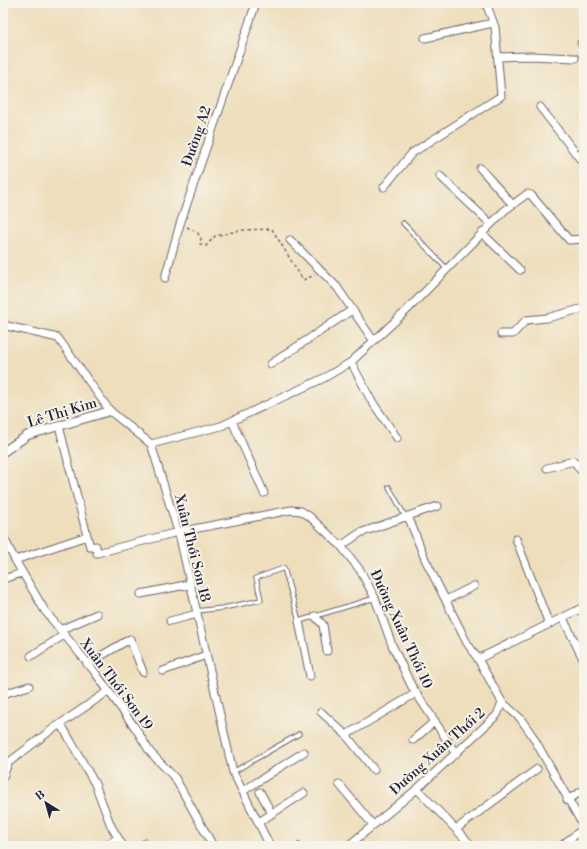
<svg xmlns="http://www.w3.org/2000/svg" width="587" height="849" viewBox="0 0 587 849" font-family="'Libre Bodoni',serif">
  <rect width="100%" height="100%" fill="#f7f3e8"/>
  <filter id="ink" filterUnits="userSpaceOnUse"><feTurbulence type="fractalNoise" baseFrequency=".025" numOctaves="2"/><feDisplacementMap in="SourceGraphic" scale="8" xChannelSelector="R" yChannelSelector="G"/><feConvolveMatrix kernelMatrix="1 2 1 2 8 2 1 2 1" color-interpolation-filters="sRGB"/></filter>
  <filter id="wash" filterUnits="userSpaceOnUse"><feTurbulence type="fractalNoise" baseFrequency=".012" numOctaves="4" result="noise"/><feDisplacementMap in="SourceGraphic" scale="16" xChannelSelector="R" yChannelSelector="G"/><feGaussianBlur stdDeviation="0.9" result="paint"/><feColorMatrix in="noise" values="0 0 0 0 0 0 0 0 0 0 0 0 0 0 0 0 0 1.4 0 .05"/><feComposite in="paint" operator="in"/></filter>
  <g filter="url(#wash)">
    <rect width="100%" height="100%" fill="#eedebc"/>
  </g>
  <g filter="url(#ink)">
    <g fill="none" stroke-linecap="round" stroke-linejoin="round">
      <g stroke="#696468" stroke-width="5.5">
        <path id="service" d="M 403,223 L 447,269
          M 389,487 L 405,516
          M 196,611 L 223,608 L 261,600 L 256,578 L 284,568 L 299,621 L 375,598
          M 233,772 L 299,734
          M 570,839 L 576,846
          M 299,845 L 300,846"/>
      </g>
      <g stroke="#696468" stroke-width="9">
        <path id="minor" d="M 425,38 L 493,23
          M 581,43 L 584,43
          M 498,57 L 531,56 L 575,58
          M 540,107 L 584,164
          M 480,168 L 512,204
          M 440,176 L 491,224
          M 384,187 L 412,153 L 501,96 L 495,27 L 486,3
          M 482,233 L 520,270
          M 290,240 L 337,287 L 373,340
          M 165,278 L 180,224 L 256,3
          M 3,325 L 58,338 L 110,411 L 151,444 L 180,538 L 233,772 L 270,846
          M 501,334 L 513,334 L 526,320 L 547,318 L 584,308
          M 351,362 L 371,400 L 397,438
          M 271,364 L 352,310
          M 232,421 L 264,493
          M 59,426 L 90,547 L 96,546 L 97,553 L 178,532 L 291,510 L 301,511 L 309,516 L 341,546 L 360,570 L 375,598 L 392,645 L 411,685 L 456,754
          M 151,444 L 221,426 L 324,378 L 351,362 L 406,311 L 504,211 L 527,194 L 531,195 L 569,240 L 584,239
          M 547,468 L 574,461 L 584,475
          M 438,506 L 408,516 L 425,559 L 467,643 L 478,659
          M 3,536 L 15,560 L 45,611 L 94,671 L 136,729 L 150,752 L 175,778 L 213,846
          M 516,539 L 549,624
          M 341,546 L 360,533 L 408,516
          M 15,560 L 87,536
          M 3,579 L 22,573
          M 141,594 L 190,584
          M 446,600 L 474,586
          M 315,616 L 323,625 L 327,651
          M 563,618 L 584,661
          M 170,621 L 197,614
          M 299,621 L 310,676
          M 60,630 L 97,614
          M 31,656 L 64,635
          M 87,664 L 130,639 L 143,672
          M 163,671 L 206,655
          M 3,694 L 29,686
          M 502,702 L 520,718 L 532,735 L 584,827
          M 321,712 L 346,735
          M 61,724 L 95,784 L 111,826 L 123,846
          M 413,740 L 435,721
          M 374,770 L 346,735 L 416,693
          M 3,777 L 8,763 L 50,731 L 107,692
          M 339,784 L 373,825
          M 417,789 L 472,846
          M 243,791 L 304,752
          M 260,792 L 272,814
          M 567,800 L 584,790
          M 259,822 L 304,793
          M 456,829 L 537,769
          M 105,846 L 118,838
          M 140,846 L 146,843
          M 348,846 L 417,789 L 497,715 L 502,702 L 478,659 L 584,607
          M 561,846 L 584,828"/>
      </g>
      <g stroke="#696468" stroke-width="10">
        <path id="tertiary" d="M 3,452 L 28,435 L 110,411"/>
      </g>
      <path stroke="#696468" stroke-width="1.5" stroke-dasharray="3 3" stroke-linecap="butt" d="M 187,227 L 197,232 L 201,238 L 200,244 L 206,246 L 215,236 L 242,230 L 272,229 L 303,280 L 315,275"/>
      <use href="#service" stroke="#fff" stroke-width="3.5"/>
      <use href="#minor" stroke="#fff" stroke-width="7"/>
      <use href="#tertiary" stroke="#fff" stroke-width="8"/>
    </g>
  </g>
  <g text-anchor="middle" stroke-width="4" stroke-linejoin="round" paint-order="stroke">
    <g font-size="14" fill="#22223b" stroke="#f7f3e8">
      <text transform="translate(196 136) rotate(-71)" y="5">Đường A2</text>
      <text transform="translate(62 412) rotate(-17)" y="5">Lê Thị Kim</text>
      <text transform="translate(193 548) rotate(76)" y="5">Xuân Thới Sơn 18</text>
      <text transform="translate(402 629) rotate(65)" y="5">Đường Xuân Thới 10</text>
      <text transform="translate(117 684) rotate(53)" y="5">Xuân Thới Sơn 19</text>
      <text transform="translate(437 751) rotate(-42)" y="5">Đường Xuân Thới 2</text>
    </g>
  </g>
  <rect width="587" height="849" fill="none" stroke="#f7f3e8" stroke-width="16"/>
  <g transform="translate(46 803) rotate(323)" stroke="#f7f3e8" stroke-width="3" paint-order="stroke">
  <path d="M0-3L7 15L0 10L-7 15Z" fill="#22223b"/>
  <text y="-6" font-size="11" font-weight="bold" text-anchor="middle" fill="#22223b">B</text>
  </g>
</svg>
